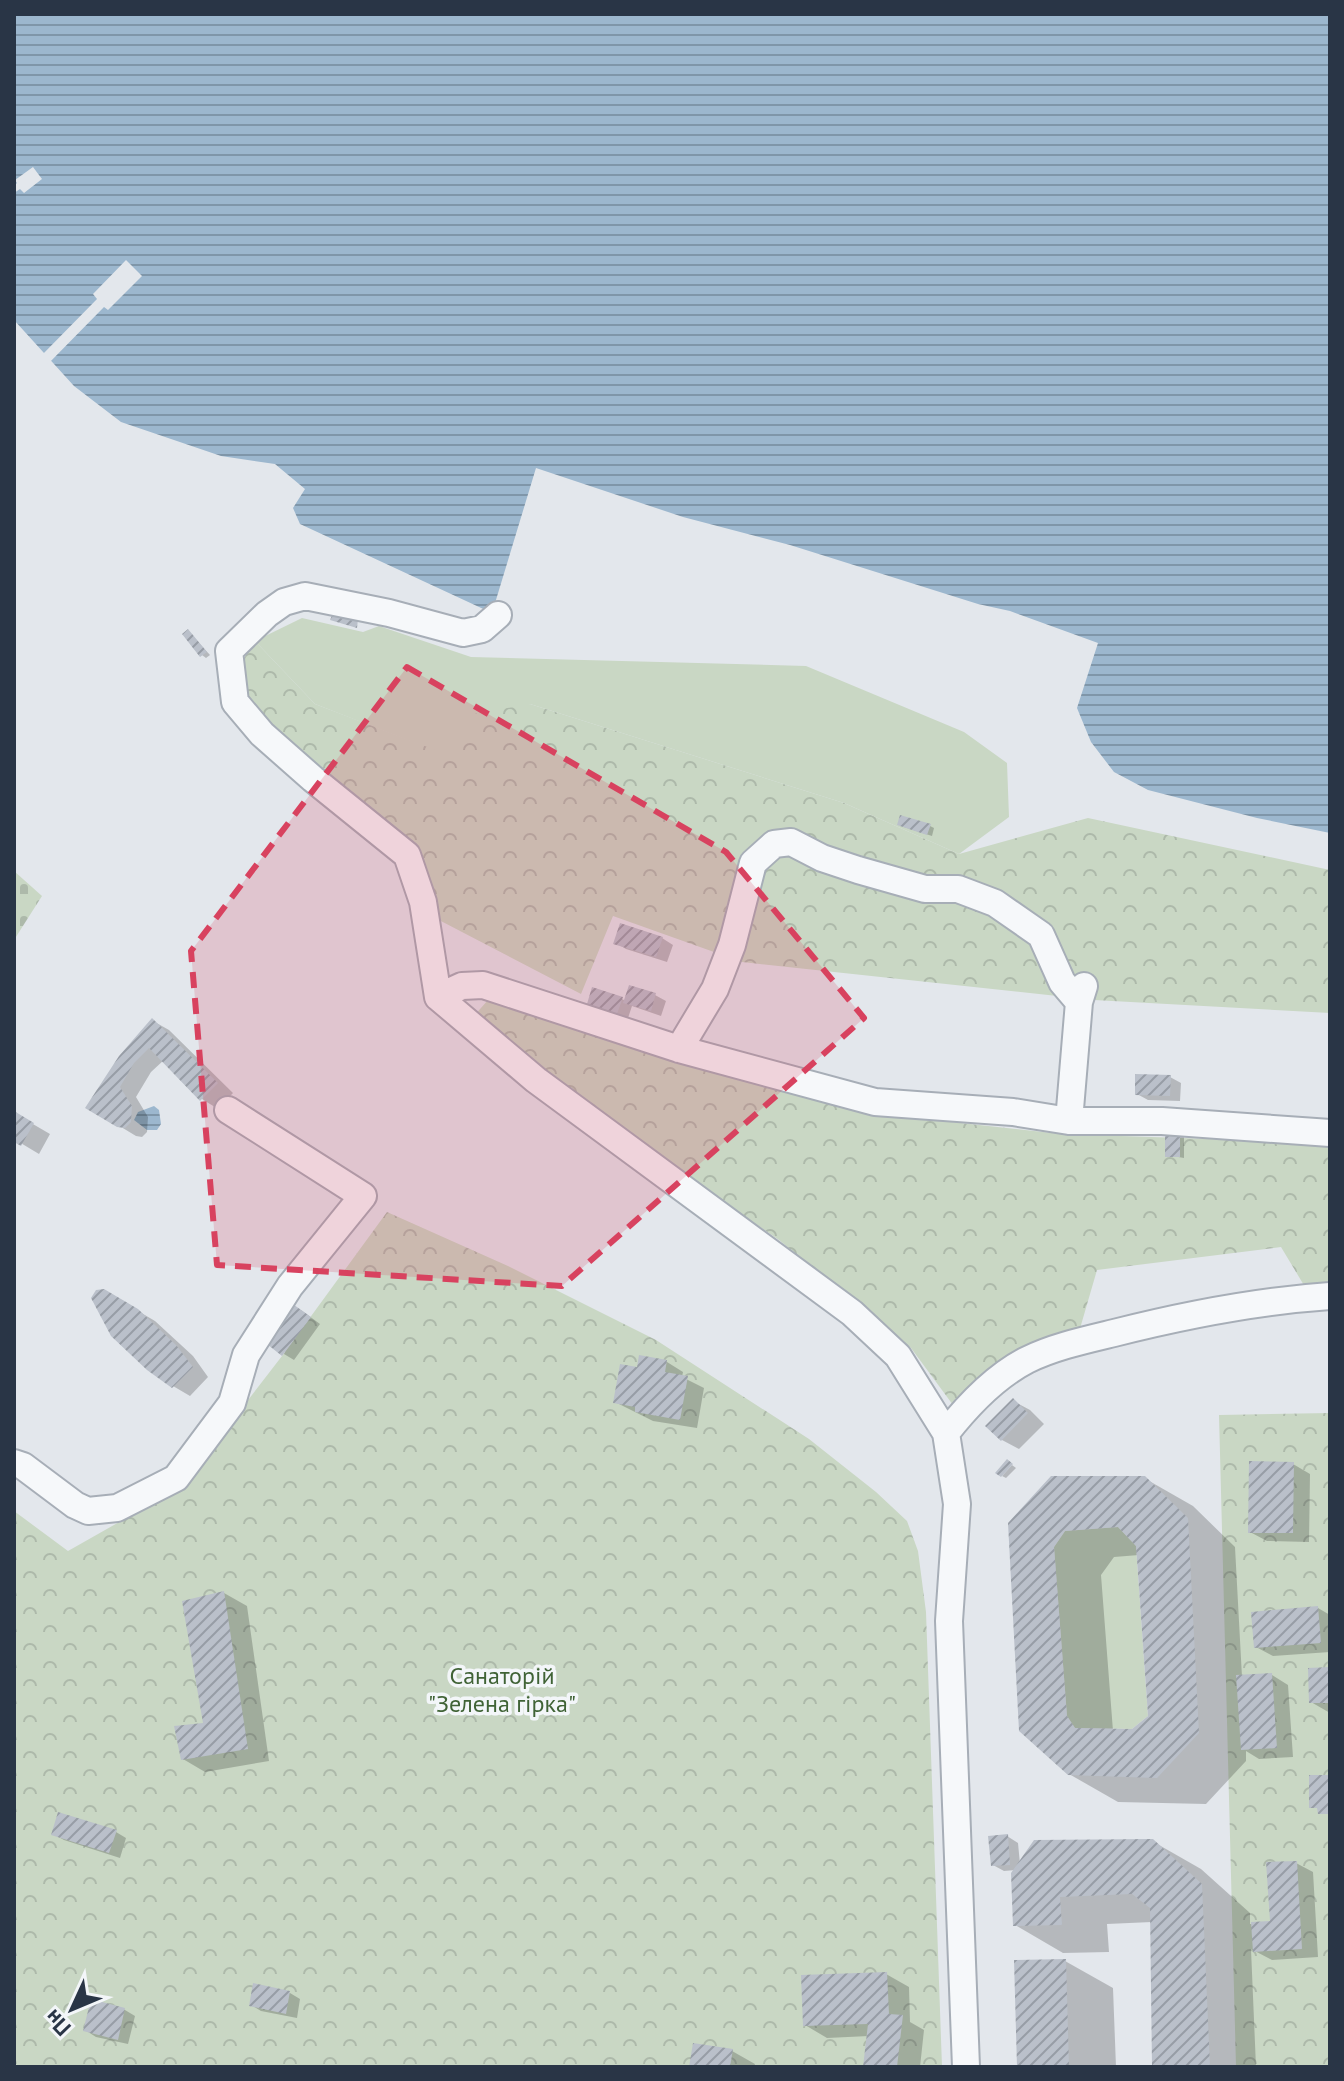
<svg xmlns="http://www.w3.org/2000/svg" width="1344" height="2081" viewBox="0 0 1344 2081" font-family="'PT Sans',sans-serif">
  <defs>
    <pattern id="forest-crowns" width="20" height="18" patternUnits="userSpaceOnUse" patternTransform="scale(2)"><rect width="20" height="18" fill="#c9d7c4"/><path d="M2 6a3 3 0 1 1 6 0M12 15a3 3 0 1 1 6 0" fill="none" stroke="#adb9aa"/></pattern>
    <pattern id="cemetery-stones" width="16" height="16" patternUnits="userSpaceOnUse" patternTransform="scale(2)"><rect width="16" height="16" fill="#c9d7c4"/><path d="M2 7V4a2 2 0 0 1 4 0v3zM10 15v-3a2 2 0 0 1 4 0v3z" fill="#adb9aa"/></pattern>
    <pattern id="water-rules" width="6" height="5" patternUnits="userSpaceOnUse" patternTransform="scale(2)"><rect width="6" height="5" fill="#9cb7ce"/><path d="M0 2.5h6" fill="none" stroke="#7f96a9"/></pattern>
    <pattern id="building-hatch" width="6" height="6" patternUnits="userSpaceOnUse" patternTransform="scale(2)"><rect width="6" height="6" fill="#bac0ca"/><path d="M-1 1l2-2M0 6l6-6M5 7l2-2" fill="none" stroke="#979da6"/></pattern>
  </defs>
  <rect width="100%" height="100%" fill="#e3e7ec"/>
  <path fill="#c9d7c4" d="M 302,618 L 363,632 L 379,626 L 471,657 L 806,666 L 964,732 L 1007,763 L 1009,817 L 959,854 L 844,803 L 530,704 L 451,757 L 315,704 L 255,641 Z
    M 1118,1527 L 1136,1546 L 1148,1716 L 1132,1729 L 1075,1728 L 1067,1716 L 1054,1547 L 1065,1531 Z"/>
  <path fill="url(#forest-crowns)" d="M 255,641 L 315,704 L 451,756 L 463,716 L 530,704 L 844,803 L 959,854 L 1088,818 L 1330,870 L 1330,1013 L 1094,1000 L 742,962 L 613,916 L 581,994 L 437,919 L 419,857 L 285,746 L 251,705 L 241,663 Z
    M 488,1000 L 870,1113 L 1061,1134 L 1330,1143 L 1330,1283 L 1305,1287 L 1281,1247 L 1097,1270 L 1079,1332 L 953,1405 L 911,1348 L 779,1240 L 517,1059 L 473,1017 Z
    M 387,1212 L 508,1266 L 656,1340 L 809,1439 L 876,1492 L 907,1521 L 918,1551 L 926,1612 L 942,2067 L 14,2067 L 14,1511 L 68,1551 L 181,1487 L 282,1356 Z
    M 1330,1413 L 1330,2067 L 1236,2067 L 1219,1415 Z"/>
  <path fill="url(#cemetery-stones)" d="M 14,871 L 42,896 L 14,940 Z"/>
  <path fill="url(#water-rules)" d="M 14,14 L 1330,14 L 1330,833 L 1257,818 L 1148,790 L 1114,772 L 1091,742 L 1077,708 L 1098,643 L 1010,611 L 978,604 L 790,545 L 683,517 L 536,468 L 492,613 L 300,524 L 293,508 L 305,489 L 275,464 L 221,456 L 121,422 L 74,386 L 14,320 Z
    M 154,1106 L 159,1110 L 161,1124 L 157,1130 L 147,1130 L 134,1120 L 138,1112 Z"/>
  <path fill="#e3e7ec" d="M 33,167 L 42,179 L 24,193 L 20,189 L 14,193 L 14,186 L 17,183 L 15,180 Z
    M 126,260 L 142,276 L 108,310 L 104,307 L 48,364 L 41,356 L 97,299 L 93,294 Z"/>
  <path fill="#0003" fill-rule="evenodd" d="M 188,631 L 210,655 L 206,658 L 202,655 Z
    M 930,826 L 934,828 L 932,836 L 904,827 Z
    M 662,938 L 673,945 L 667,962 L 626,949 L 616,943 Z
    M 655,995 L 666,1001 L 661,1016 L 632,1006 L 628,1018 L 589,1003 L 622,999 L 626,1001 Z
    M 153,1021 L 169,1030 L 233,1093 L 218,1109 L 202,1099 L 164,1060 L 151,1072 L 136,1097 L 148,1117 L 147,1132 L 142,1137 L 136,1136 L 88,1107 Z
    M 1170,1077 L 1181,1083 L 1180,1101 L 1148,1100 L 1137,1094 Z
    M 14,1113 L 50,1134 L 39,1154 L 14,1139 Z
    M 1167,1133 L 1184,1136 L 1184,1158 L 1167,1155 Z
    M 104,1291 L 155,1321 L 193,1356 L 208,1377 L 190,1396 L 173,1386 Z
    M 301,1310 L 320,1324 L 294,1360 L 284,1354 Z
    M 667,1362 L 683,1372 L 682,1377 L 704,1388 L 697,1428 L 653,1421 L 615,1402 L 638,1369 Z
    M 1013,1401 L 1030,1410 L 1044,1424 L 1019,1449 L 1002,1440 L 988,1426 Z
    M 1293,1464 L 1310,1474 L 1309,1542 L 1267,1541 L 1250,1532 Z
    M 1012,1465 L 1016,1468 L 1006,1478 L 1002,1476 Z
    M 1144,1478 L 1193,1506 L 1235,1547 L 1242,1677 L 1272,1675 L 1288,1685 L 1293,1757 L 1259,1759 L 1246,1751 L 1246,1761 L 1206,1804 L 1118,1802 L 1069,1774 L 1010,1524 ZM 1139,1555 L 1150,1717 L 1132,1731 L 1113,1731 L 1101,1575 L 1114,1557 Z
    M 224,1593 L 247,1606 L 269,1761 L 205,1772 L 183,1759 L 206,1725 Z
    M 1318,1608 L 1330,1615 L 1330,1652 L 1273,1656 L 1256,1647 Z
    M 1330,1669 L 1330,1713 L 1311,1702 Z
    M 116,1832 L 126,1838 L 120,1858 L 64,1840 L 53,1834 Z
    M 1007,1836 L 1018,1843 L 1020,1864 L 1152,1841 L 1201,1869 L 1250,1913 L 1250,1924 L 1272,1923 L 1296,1863 L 1313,1872 L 1318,1957 L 1272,1960 L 1251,1949 L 1256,2067 L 1154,2067 L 1152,1922 L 1107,1924 L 1109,1952 L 1063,1953 L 1015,1925 L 1016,1870 L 1004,1871 L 993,1865 Z
    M 1065,1961 L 1113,1988 L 1116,2067 L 1019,2067 Z
    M 886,1974 L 909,1987 L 910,2022 L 924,2030 L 920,2067 L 865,2067 L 869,2036 L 827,2038 L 805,2025 Z
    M 290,1993 L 300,1999 L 297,2018 L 261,2011 L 251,2005 Z
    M 92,2002 L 125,2010 L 135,2016 L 128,2044 L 96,2037 L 85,2030 Z
    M 732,2051 L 755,2064 L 754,2067 L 691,2067 Z"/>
  <path fill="url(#building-hatch)" fill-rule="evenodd" d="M 333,613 L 358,619 L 357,628 L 330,620 Z
    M 188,629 L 207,652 L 200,657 L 182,634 Z
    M 900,815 L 931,824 L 927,835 L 897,825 Z
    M 620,923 L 663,937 L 656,957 L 613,944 Z
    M 629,985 L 656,993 L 651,1011 L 623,1003 Z
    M 592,987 L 623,997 L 617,1014 L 587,1004 Z
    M 152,1018 L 218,1083 L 200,1101 L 149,1048 L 134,1063 L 120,1087 L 132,1106 L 131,1122 L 125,1128 L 117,1127 L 85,1108 L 119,1056 Z
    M 1135,1074 L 1171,1075 L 1170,1096 L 1135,1095 Z
    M 14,1111 L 34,1123 L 21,1146 L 14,1142 Z
    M 1165,1131 L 1180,1131 L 1180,1157 L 1165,1157 Z
    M 104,1289 L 138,1309 L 176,1345 L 193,1367 L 172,1388 L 147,1370 L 111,1336 L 91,1298 L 96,1290 Z
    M 290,1302 L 311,1317 L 282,1356 L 262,1340 Z
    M 639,1355 L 667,1360 L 665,1372 L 688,1376 L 680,1420 L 635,1412 L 635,1407 L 613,1403 L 620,1364 L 637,1367 Z
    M 1013,1398 L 1028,1413 L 1001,1441 L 985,1426 Z
    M 1007,1459 L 1013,1464 L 1001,1477 L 995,1473 Z
    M 1249,1461 L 1294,1462 L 1293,1533 L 1248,1533 Z
    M 1051,1476 L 1145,1476 L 1188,1518 L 1199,1733 L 1157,1778 L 1068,1775 L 1019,1731 L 1008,1523 ZM 1118,1527 L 1136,1546 L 1148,1716 L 1132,1729 L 1075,1728 L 1067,1716 L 1054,1547 L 1065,1531 Z
    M 224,1591 L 248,1749 L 181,1760 L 174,1726 L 203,1723 L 182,1601 Z
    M 1318,1606 L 1321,1643 L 1254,1648 L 1251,1612 Z
    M 1330,1667 L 1330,1703 L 1309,1703 L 1308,1668 Z
    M 1272,1673 L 1277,1748 L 1241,1750 L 1236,1675 Z
    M 1309,1775 L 1330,1775 L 1330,1814 L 1318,1814 L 1317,1808 L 1309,1808 Z
    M 58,1812 L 117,1830 L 109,1853 L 51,1835 Z
    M 1008,1834 L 1010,1865 L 991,1866 L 988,1836 Z
    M 1153,1839 L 1202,1884 L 1210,2067 L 1152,2067 L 1150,1908 L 1132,1894 L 1060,1897 L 1062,1925 L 1013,1926 L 1011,1873 L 1034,1840 Z
    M 1297,1861 L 1302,1949 L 1253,1952 L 1251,1922 L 1270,1921 L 1266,1862 Z
    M 1066,1959 L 1069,2067 L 1017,2067 L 1014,1960 Z
    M 887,1972 L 889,2014 L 903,2015 L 897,2067 L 863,2067 L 868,2024 L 803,2026 L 801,1975 Z
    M 253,1983 L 290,1991 L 286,2014 L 249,2006 Z
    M 91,1999 L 125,2008 L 118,2040 L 83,2031 Z
    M 693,2043 L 733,2049 L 730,2067 L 689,2067 Z"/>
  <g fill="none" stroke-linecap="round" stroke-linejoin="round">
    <g stroke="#a7aeb7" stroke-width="30">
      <path id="minor" d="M 498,615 L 482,629 L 463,633 L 389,613 L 305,596 L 284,602 L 267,614 L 229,651 L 235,702 L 262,734 L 313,779 L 407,855 L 423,902 L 438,997 L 536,1080 L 852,1313 L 898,1356 L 946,1433 L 957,1504 L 949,1621 L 966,2067
        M 438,997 L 462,986 L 483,985 L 679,1049 L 875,1102 L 1013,1112 L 1069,1121 L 1162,1121 L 1330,1133
        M 679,1049 L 715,989 L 732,945 L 753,863 L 774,844 L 791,842 L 822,858 L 858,870 L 925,889 L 958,889 L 995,903 L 1041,935 L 1062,982 L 1079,1002
        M 1069,1121 L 1079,1002 L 1084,986
        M 946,1433 C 968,1405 994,1377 1027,1360 C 1053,1347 1085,1340 1114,1333 C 1185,1315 1257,1301 1330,1296
        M 14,1463 L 23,1466 L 75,1505 L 88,1511 L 117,1508 L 176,1478 L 232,1403 L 246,1355 L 290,1286 L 363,1196 L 228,1110"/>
    </g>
    <use href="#minor" stroke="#f6f8fa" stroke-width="26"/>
  </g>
  <path fill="#d8425f" fill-opacity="0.2" stroke="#d8425f" stroke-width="6" stroke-dasharray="16 10" stroke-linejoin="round" d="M 407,667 L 726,852 L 864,1018 L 562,1286 L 217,1265 L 191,951 Z"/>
  <g text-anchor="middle" stroke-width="7" stroke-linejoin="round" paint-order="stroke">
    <g font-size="24" fill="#406336" stroke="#f3f6f9">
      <text x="502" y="1684">Санаторій<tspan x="502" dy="28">"Зелена гірка"</tspan></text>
    </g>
  </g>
  <rect width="1344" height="2081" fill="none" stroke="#293546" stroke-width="32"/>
  <g transform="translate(72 2009) rotate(226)" stroke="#f3f6f9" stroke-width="6" paint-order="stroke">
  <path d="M0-6L14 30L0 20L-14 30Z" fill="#293546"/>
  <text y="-12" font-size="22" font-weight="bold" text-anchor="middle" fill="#293546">Пн</text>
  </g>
</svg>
